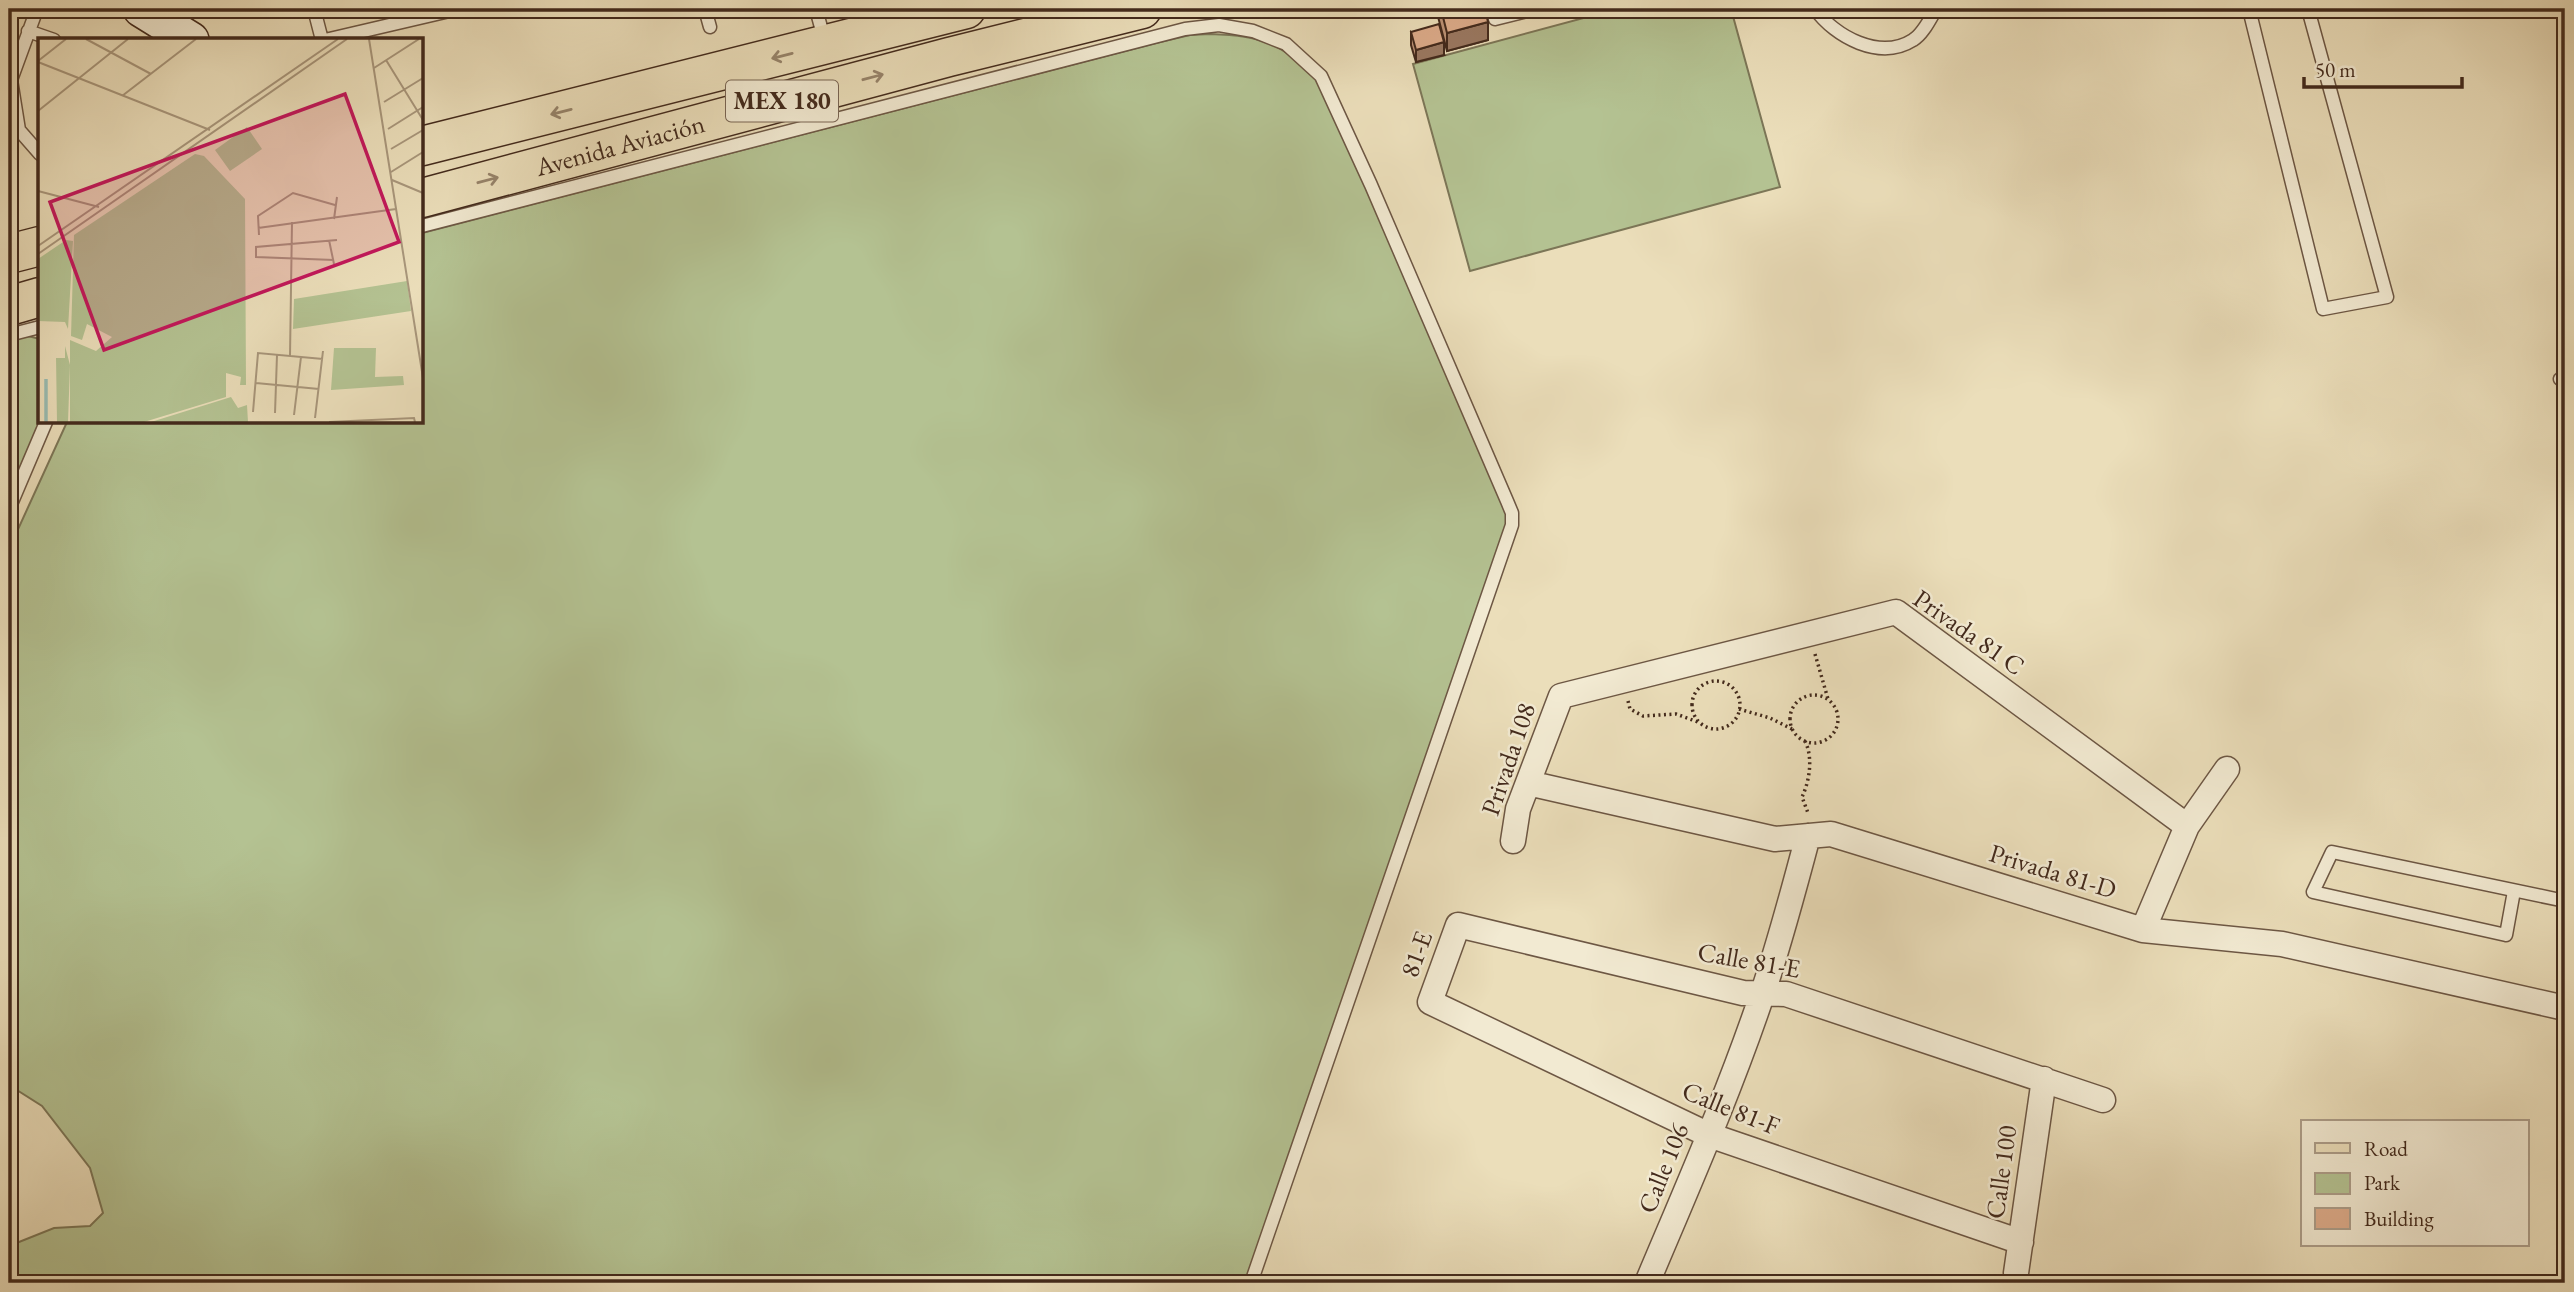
<svg xmlns="http://www.w3.org/2000/svg" width="2574" height="1292" viewBox="0 0 2574 1292" font-family="'EB Garamond',serif">
  <rect width="100%" height="100%" fill="#ebdeba"/>
  <filter id="stains"><feTurbulence type="fractalNoise" baseFrequency=".00286" numOctaves="4"/><feColorMatrix values="0 0 0 0 .2 0 0 0 0 .09 0 0 0 0 .02 0 0 0 .5 -.17"/></filter>
  <radialGradient id="worn" r=".72"><stop offset=".6" stop-color="#630" stop-opacity="0"/><stop offset="1" stop-color="#630" stop-opacity=".3"/></radialGradient>
  <path fill="#b4c292" stroke="#7c7657" stroke-width="2" d="M 1617,9 L 1731,9 L 1780,187 L 1470,271 L 1413,64 Z
    M 1210,34 C 1265,36 1277,42 1318,78 L 1510,514 L 1249,1283 L 9,1283 L 9,1246 L 54,1228 L 90,1226 L 103,1213 L 90,1168 L 42,1106 L 9,1085 L 9,549 L 67,422 L 422,422 L 422,233 L 1156,43 L 1190,35 Z
    M 28,336 L 40,339 L 40,422 L 9,501 L 9,338 Z"/>
  <g fill="none" stroke-linecap="round" stroke-linejoin="round">
    <g stroke="#6d5744" stroke-width="15">
      <path id="lane" d="M 37,9 L 11,80 L 19,130 L 40,154
        M 314,9 L 322,40
        M 705,9 L 710,27
        M 816,9 L 825,42
        M 1492,9 L 1495,19 L 1535,9
        M 1815,9 C 1835,37 1880,61 1913,40 C 1923,34 1930,19 1936,9
        M 2249,9 L 2323,309 L 2387,297 L 2308,9
        M 28,31 L 54,40
        M 325,40 L 458,9
        M 422,226 L 1185,29 L 1219,25 L 1253,31 L 1286,44 L 1321,76 L 1371,185 L 1507,501 L 1512,513 L 1512,525 L 1251,1283
        M 9,335 L 40,327
        M 2560,379 L 2565,380
        M 9,509 L 46,422
        M 2514,891 L 2506,935 L 2313,892 L 2332,852 L 2565,901"/>
    </g>
    <g stroke="#6d5744" stroke-width="27">
      <path id="street" d="M 1528,783 L 1775,839 L 1831,834 L 2143,930 L 2282,944 L 2565,1008
        M 1513,841 L 1518,809 L 1561,696 L 1896,612 L 2187,826
        M 2143,930 L 2187,826 L 2227,769
        M 2021,1242 L 1709,1135 L 1430,1002 L 1458,925 L 1743,993 L 1786,994 L 2103,1100
        M 2016,1273 L 2044,1079
        M 1647,1283 C 1687,1188 1729,1093 1762,995 C 1780,942 1794,889 1808,836"/>
    </g>
    <g stroke="#432a1c" stroke-width="38">
      <path id="secondary" d="M 141,9 L 191,40"/>
    </g>
    <g stroke="#432a1c" stroke-width="41">
      <g id="primary">
        <path d="M 422,146 L 966,9"/>
        <path id="s1" d="M 422,198 L 949,57 L 1142,9"/>
        <path d="M 9,254 L 40,246"/>
        <path d="M 9,306 L 40,297"/>
      </g>
    </g>
    <path stroke="#432a1c" stroke-width="3.5" stroke-dasharray="2 3.5" stroke-linecap="butt" d="M 1815,654 L 1828,699
      M1692 705a24 24 0 1 1 48 0a24 24 0 1 1-48 0Z
      M1790 719a24 24 0 1 1 48 0a24 24 0 1 1-48 0Z
      M 1628,701 L 1630,709 L 1643,716 L 1676,714 L 1698,722
      M 1739,709 L 1770,718 L 1792,729
      M 1805,741 C 1813,757 1810,780 1802,797 L 1808,813"/>
    <use href="#lane" stroke="#f2ead2" stroke-width="12"/>
    <use href="#street" stroke="#f2ead2" stroke-width="24"/>
    <use href="#secondary" stroke="#f2ead2" stroke-width="35"/>
    <use href="#primary" stroke="#ebdeba" stroke-width="38"/>
  </g>
  <path fill="#bd9377" stroke="#432a1c" stroke-width="2" d="M 1436,9 L 1485,9 L 1488,40 L 1447,51 Z
    M 1411,32 L 1444,55 L 1416,62 L 1411,45 Z"/>
  <path fill="#9a7861" stroke="#432a1c" stroke-width="2" d="M 1488,22 L 1488,40 L 1447,51 L 1447,33 Z
    M 1444,42 L 1444,55 L 1416,62 L 1416,50 Z"/>
  <path fill="#dcab8a" stroke="#432a1c" stroke-width="2" d="M 1441,9 L 1485,9 L 1488,22 L 1447,33 Z
    M 1439,24 L 1444,42 L 1416,50 L 1411,32 Z"/>
  <defs><path id="oneway-shaft" d="M-6 0H5M1.5-3L5.5 0L1.5 3" fill="none" stroke-width="1.6" stroke-linecap="round" stroke-linejoin="round" transform="scale(1.75)"/></defs>
  <g stroke="#97846b">
    <use href="#oneway-shaft" transform="translate(782 56) rotate(166)"/>
    <use href="#oneway-shaft" transform="translate(873 77) rotate(-15)"/>
    <use href="#oneway-shaft" transform="translate(561 112) rotate(166)"/>
    <use href="#oneway-shaft" transform="translate(488 180) rotate(-15)"/>
  </g>
  <g text-anchor="middle" stroke-width="5" stroke-linejoin="round" paint-order="stroke">
    <rect fill="#f2ead2" stroke="#786453" stroke-width="2" x="726" y="80.5" width="112" height="41" rx="5"/>
    <g font-size="24" font-weight="bold" fill="#432a1c">
      <text x="782" y="109">MEX 180</text>
    </g>
    <g font-size="26" fill="#432a1c" stroke="#f2ead2">
      <text dy="9" stroke="none"><textPath href="#s1" startOffset="205">Avenida Aviación</textPath></text>
      <text transform="translate(1969 632) rotate(35)" y="9">Privada 81 C</text>
      <text transform="translate(1508 759) rotate(-71)" y="9">Privada 108</text>
      <text transform="translate(2053 871) rotate(17)" y="9">Privada 81-D</text>
      <text transform="translate(1416 954) rotate(-70)" y="9">81-E</text>
      <text transform="translate(1749 960) rotate(10)" y="9">Calle 81-E</text>
      <text transform="translate(1731 1108) rotate(22)" y="9">Calle 81-F</text>
      <text transform="translate(1663 1168) rotate(-68)" y="9">Calle 106</text>
      <text transform="translate(2001 1172) rotate(-82)" y="9">Calle 100</text>
    </g>
  </g>
  <g transform="translate(38 38)">
    <rect width="385" height="385" fill="#ebdeba"/>
    <path d="M 209,89 L 224,111 L 192,133 L 177,112 ZM 157,116 L 166,118 L 207,161 L 208,347 L 202,347 L 203,339 L 188,335 L 188,359 L 106,384 L 32,384 L 32,302 L 58,313 L 74,299 L 49,286 L 44,302 L 33,298 L 36,197 ZM 28,202 L 35,203 L 30,291 L 27,284 L 0,283 L 0,221 ZM 369,243 L 373,273 L 255,291 L 256,261 ZM 27,308 L 32,327 L 30,384 L 19,384 L 18,320 L 27,320 ZM 296,310 L 338,310 L 337,339 L 365,338 L 366,347 L 293,352 ZM 193,359 L 200,370 L 209,367 L 210,384 L 113,384 Z" fill="#b4c292"/>
    <path fill="none" stroke="#98bcb2" stroke-width="3.5" d="M 8,384 L 8,341"/>
    <path fill="none" stroke="#a8967b" stroke-width="2" d="M 48,1 L 113,36M 331,1 L 385,340M 348,22 L 385,82M 0,23 L 28,1M 0,24 L 172,92M 336,30 L 381,1M 84,58 L 158,1M 346,64 L 385,40M 0,73 L 90,1M 350,91 L 385,69M 353,111 L 385,92M 353,134 L 385,114M 354,142 L 385,155M 0,153 L 61,169M 296,181 L 299,159M 220,190 L 358,171M 221,197 L 220,178 L 255,155 L 297,167M 291,202 L 296,226M 0,208 L 300,1M 0,216 L 309,1M 296,222 L 218,219 L 218,209 L 299,202M 252,318 L 254,184M 218,345 L 281,351M 215,374 L 220,315 L 285,321M 237,375 L 239,317M 256,377 L 263,319M 277,380 L 285,313M 291,384 L 376,380 L 377,384"/>
    <path fill="#c2185b" fill-opacity="0.15" stroke="#c2185b" stroke-width="3.5" d="M 307,56 L 361,204 L 66,312 L 12,164 Z"/>
    <rect width="385" height="385" fill="none" stroke="#432a1c" stroke-width="3.5"/>
  </g>
  <rect width="2574" height="1292" fill="none" stroke="#ebdeba" stroke-width="35"/>
  <rect x="10" y="10" width="2553" height="1271" fill="none" stroke="#432a1c" stroke-width="3.5"/>
  <rect x="18" y="18" width="2539" height="1257" fill="none" stroke="#432a1c" stroke-width="2"/>
  <rect x="2301" y="1120" width="228" height="126" fill="#f2ead2" stroke="#ac9d89" stroke-width="2"/>
  <rect x="2315" y="1143" width="35" height="10" fill="#ebdeba" stroke="#ac9d89" stroke-width="2"/>
  <text x="2364" y="1156" font-size="21" fill="#432a1c">Road</text>
  <rect x="2315" y="1173" width="35" height="21" fill="#b4c292" stroke="#ac9d89" stroke-width="2"/>
  <text x="2364" y="1190" font-size="21" fill="#432a1c">Park</text>
  <rect x="2315" y="1208" width="35" height="21" fill="#dcab8a" stroke="#ac9d89" stroke-width="2"/>
  <text x="2364" y="1226" font-size="21" fill="#432a1c">Building</text>
  <path d="M2304 77v10h158v-10" fill="none" stroke="#432a1c" stroke-width="3.5"/>
  <text x="2315" y="77" font-size="21" fill="#432a1c" stroke="#f2ead2" stroke-width="5" paint-order="stroke">50 m</text>
  <rect width="100%" height="100%" filter="url(#stains)"/>
  <rect width="100%" height="100%" fill="url(#worn)"/>
</svg>
